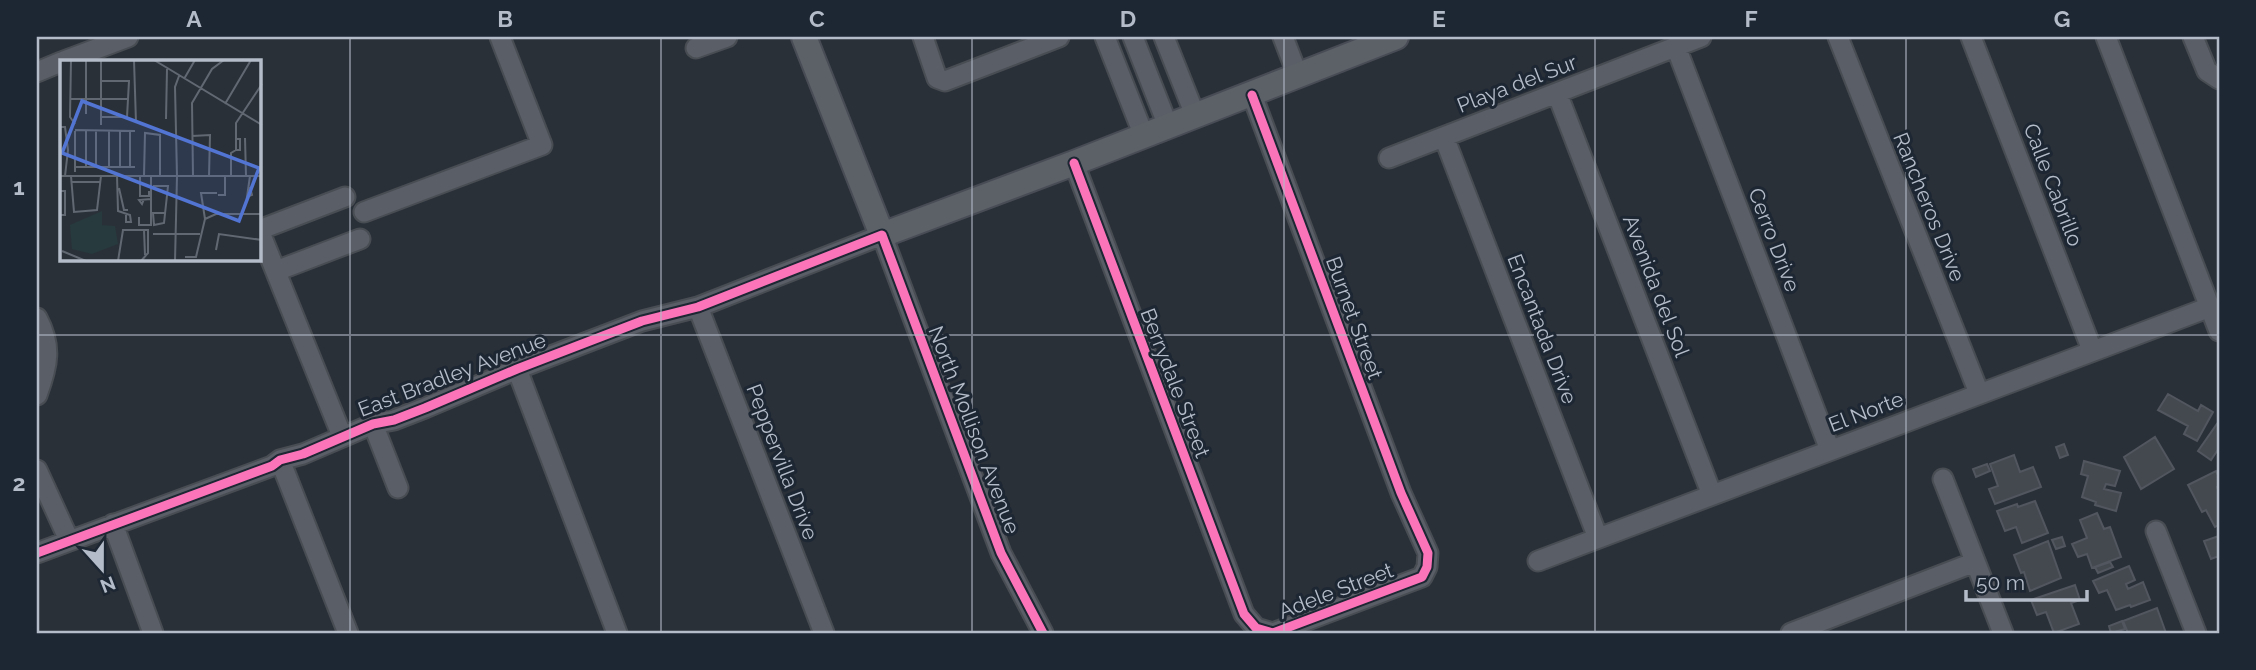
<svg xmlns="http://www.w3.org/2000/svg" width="2256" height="670" viewBox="0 0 2256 670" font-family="Raleway,sans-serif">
  <rect width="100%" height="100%" fill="#2a3038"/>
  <path fill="#444950" stroke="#52575f" stroke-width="2" d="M 2168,394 L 2198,411 L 2201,405 L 2213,412 L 2197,441 L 2184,434 L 2188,426 L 2158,410 Z
    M 2219,421 L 2219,448 L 2211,460 L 2198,451 Z
    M 2155,437 L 2174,469 L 2141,489 L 2124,457 Z
    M 2064,444 L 2068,455 L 2060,458 L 2056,447 Z
    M 2014,455 L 2020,472 L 2033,467 L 2041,487 L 1995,504 L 1989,489 L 1998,486 L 1990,464 Z
    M 2084,461 L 2120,471 L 2115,486 L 2106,484 L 2104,489 L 2121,493 L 2116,511 L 2095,505 L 2096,502 L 2082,497 L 2088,476 L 2081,474 Z
    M 1987,464 L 1990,471 L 1976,477 L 1973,469 Z
    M 2216,471 L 2219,477 L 2219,486 L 2217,487 L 2219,492 L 2219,525 L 2215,527 L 2206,510 L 2202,512 L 2188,485 Z
    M 2035,501 L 2048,533 L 2022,543 L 2016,527 L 2005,531 L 1997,511 L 2017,504 L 2018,507 Z
    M 2097,513 L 2104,529 L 2110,527 L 2121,557 L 2092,568 L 2087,554 L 2078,557 L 2072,544 L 2087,538 L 2080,520 Z
    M 2219,536 L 2219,556 L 2211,559 L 2204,541 Z
    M 2062,537 L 2065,546 L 2056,549 L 2052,540 Z
    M 2048,541 L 2061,578 L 2030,591 L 2024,572 L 2021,573 L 2014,555 Z
    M 2110,562 L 2113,567 L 2098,573 L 2095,567 Z
    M 2129,566 L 2135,580 L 2126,584 L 2128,589 L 2143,582 L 2150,600 L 2131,607 L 2130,605 L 2116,610 L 2107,590 L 2099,593 L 2093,581 Z
    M 2075,585 L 2080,600 L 2071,603 L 2079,624 L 2054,633 L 2046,612 L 2037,615 L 2031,600 Z
    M 2157,608 L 2166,633 L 2128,633 L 2123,621 Z
    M 2122,621 L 2125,629 L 2111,633 L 2109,626 Z"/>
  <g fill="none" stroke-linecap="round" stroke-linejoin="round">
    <g stroke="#484c53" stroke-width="23">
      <path id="minor" d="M 923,37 L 937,78 L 945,81 L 1059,37
        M 1105,37 L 1144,136
        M 1133,37 L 1168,126
        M 1164,37 L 1195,115
        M 1283,37 L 1298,76
        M 1838,37 L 1979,393
        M 1971,37 L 2092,350
        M 2106,37 L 2219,331
        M 2193,37 L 2207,71 L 2219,79
        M 1676,47 L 1830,450
        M 696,48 L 727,37
        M 64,61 L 128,37
        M 37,72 L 61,62
        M 1557,93 L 1712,495
        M 1444,137 L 1598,538
        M 1389,158 L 1701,37
        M 1074,163 L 1244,614 L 1256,628 L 1273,633 L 1422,577 L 1427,567 L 1428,553 L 1401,493 L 1252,95
        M 364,212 L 542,145 L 500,37
        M 259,230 L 342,436
        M 259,230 L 345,197
        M 276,271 L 360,239
        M 698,307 L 824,633
        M 37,318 C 52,346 48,365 37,395
        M 517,369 L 617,633
        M 373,424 L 398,488
        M 280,460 L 348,633
        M 37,470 L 69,540
        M 1943,479 L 2003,633
        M 113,524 L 153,633
        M 2156,531 L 2196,633
        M 37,553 L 272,466 L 280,460 L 303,454 L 373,424 L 394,420 L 425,408 L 517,369 L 642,321 L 698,307 L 882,235 L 1001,553 L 1043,633
        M 1538,561 L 2210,307
        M 1791,633 L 1975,562"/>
    </g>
    <g stroke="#484c55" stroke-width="28">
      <path id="major" d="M 804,37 L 882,235 L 1074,163 L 1396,37"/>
    </g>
    <use href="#minor" stroke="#5a5e66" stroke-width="19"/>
    <use href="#major" stroke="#5c6168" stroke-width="24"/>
    <g stroke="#1d2633" stroke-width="13">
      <path id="cycleway" d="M 1074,163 L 1244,614 L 1256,628 L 1273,633 L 1422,577 L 1427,567 L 1428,553 L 1401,493 L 1252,95
        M 37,553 L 272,466 L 280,460 L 303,454 L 373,424 L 394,420 L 425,408 L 517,369 L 642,321 L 698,307 L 882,235 L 1001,553 L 1043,633"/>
    </g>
    <use href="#cycleway" stroke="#fb73b8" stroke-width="9"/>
  </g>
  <path fill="none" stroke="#b4bcc9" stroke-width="2" stroke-opacity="0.55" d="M 350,37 L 350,633M 661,37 L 661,633M 972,37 L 972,633M 1284,37 L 1284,633M 1595,37 L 1595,633M 1906,37 L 1906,633M 37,335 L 2219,335"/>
  <g text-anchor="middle" stroke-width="6" stroke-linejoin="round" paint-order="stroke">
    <g font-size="21" fill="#b4bcc9" stroke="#1d2633">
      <text transform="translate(1517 84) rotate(-21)" y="7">Playa del Sur</text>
      <text transform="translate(2053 185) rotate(69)" y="7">Calle Cabrillo</text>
      <text transform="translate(1929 207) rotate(68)" y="7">Rancheros Drive</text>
      <text transform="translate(1774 240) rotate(69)" y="7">Cerro Drive</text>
      <text transform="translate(1656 286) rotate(69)" y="7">Avenida del Sol</text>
      <text transform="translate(1354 318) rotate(70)" y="7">Burnet Street</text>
      <text transform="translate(1542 329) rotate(69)" y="7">Encantada Drive</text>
      <text transform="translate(452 375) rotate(-21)" y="7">East Bradley Avenue</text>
      <text transform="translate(1175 383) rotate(69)" y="7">Berrydale Street</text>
      <text transform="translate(1866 412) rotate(-21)" y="7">El Norte</text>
      <text transform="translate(974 430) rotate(69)" y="7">North Mollison Avenue</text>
      <text transform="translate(782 462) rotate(69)" y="7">Peppervilla Drive</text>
      <text transform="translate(1336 591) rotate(-21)" y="7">Adele Street</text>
    </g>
  </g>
  <g transform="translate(60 60)">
    <rect width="201" height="201" fill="#2a3038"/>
    <path d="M 42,151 L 42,165 L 55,166 L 58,184 L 32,194 L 12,189 L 10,165 Z" fill="#273a3e"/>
    <path fill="none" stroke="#616872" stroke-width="2" d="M 11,0 L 10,57 L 15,64M 26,0 L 26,54M 41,0 L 41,65M 74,0 L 76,63M 94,0 L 202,65M 119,16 L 115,27 L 117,116 L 202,116M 124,19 L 135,0M 41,21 L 69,21 L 67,57 L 41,57M 11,39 L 68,39M 165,44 L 191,0M 106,59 L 107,9M 1,67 L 5,67 L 8,90 L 5,116M 15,70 L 75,71M 15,71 L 15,112M 26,71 L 26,107M 36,71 L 36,107M 49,71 L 49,107M 60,71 L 60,107M 70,71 L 70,107M 132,76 L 150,75 L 149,116M 185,78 L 186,116M 176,79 L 180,79 L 180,90 L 176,90 L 176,63 L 202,24M 15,107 L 75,107M 0,116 L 117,116 L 115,201M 11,116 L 14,152 L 37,150 L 41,116M 57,116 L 58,151 L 70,155 L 71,162 L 66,162 L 66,155M 80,116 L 80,136 L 89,136 L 89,131M 84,116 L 85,73 L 100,75 L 100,116M 133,116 L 132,43 L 152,9 L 164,0M 171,116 L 171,93 L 176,90M 190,116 L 187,137 L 192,135 L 190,127M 12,122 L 41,122M 93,126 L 108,126 L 104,163 L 94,165 L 93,153 L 105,153M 59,128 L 64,150 L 68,150M 0,131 L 5,131 L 5,155 L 0,155M 158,135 L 165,135 L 165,116M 84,139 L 82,144 L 79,140 L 91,139M 79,157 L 79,165 L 91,165 L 91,116M 145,159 L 156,154 L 202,154M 145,159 L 141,133 L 157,133M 93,174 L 140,174M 156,190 L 159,174 L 202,180M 2,191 L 26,201M 125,197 L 136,197 L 145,159M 58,201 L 63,170 L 84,170M 81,201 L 88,193 L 88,170 L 84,170 L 85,195"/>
    <path fill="#5274d3" fill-opacity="0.15" stroke="#5274d3" stroke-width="3.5" d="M 22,41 L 199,108 L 179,161 L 2,93 Z"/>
    <rect width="201" height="201" fill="none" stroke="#b4bcc9" stroke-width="3.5"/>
  </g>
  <rect width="2256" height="670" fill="none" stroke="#1d2633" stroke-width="77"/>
  <g transform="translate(102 569) rotate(159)" stroke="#1d2633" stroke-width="5" paint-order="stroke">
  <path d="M0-5L12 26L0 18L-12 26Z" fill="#b4bcc9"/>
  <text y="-10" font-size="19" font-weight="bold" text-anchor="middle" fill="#b4bcc9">N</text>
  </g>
  <path d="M1966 590v10h121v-10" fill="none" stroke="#b4bcc9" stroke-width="3.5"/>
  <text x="1976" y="590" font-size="21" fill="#b4bcc9" stroke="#1d2633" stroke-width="5" paint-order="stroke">50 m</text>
  <rect x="38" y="38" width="2180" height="594" fill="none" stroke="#b4bcc9" stroke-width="2.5"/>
  <g font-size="23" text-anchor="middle" font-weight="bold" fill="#b4bcc9">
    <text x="194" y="27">A</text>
    <text x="505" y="27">B</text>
    <text x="817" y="27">C</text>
    <text x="1128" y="27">D</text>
    <text x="1439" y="27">E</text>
    <text x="1751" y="27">F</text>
    <text x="2062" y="27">G</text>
    <text x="19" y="195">1</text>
    <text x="19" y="491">2</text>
  </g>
</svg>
